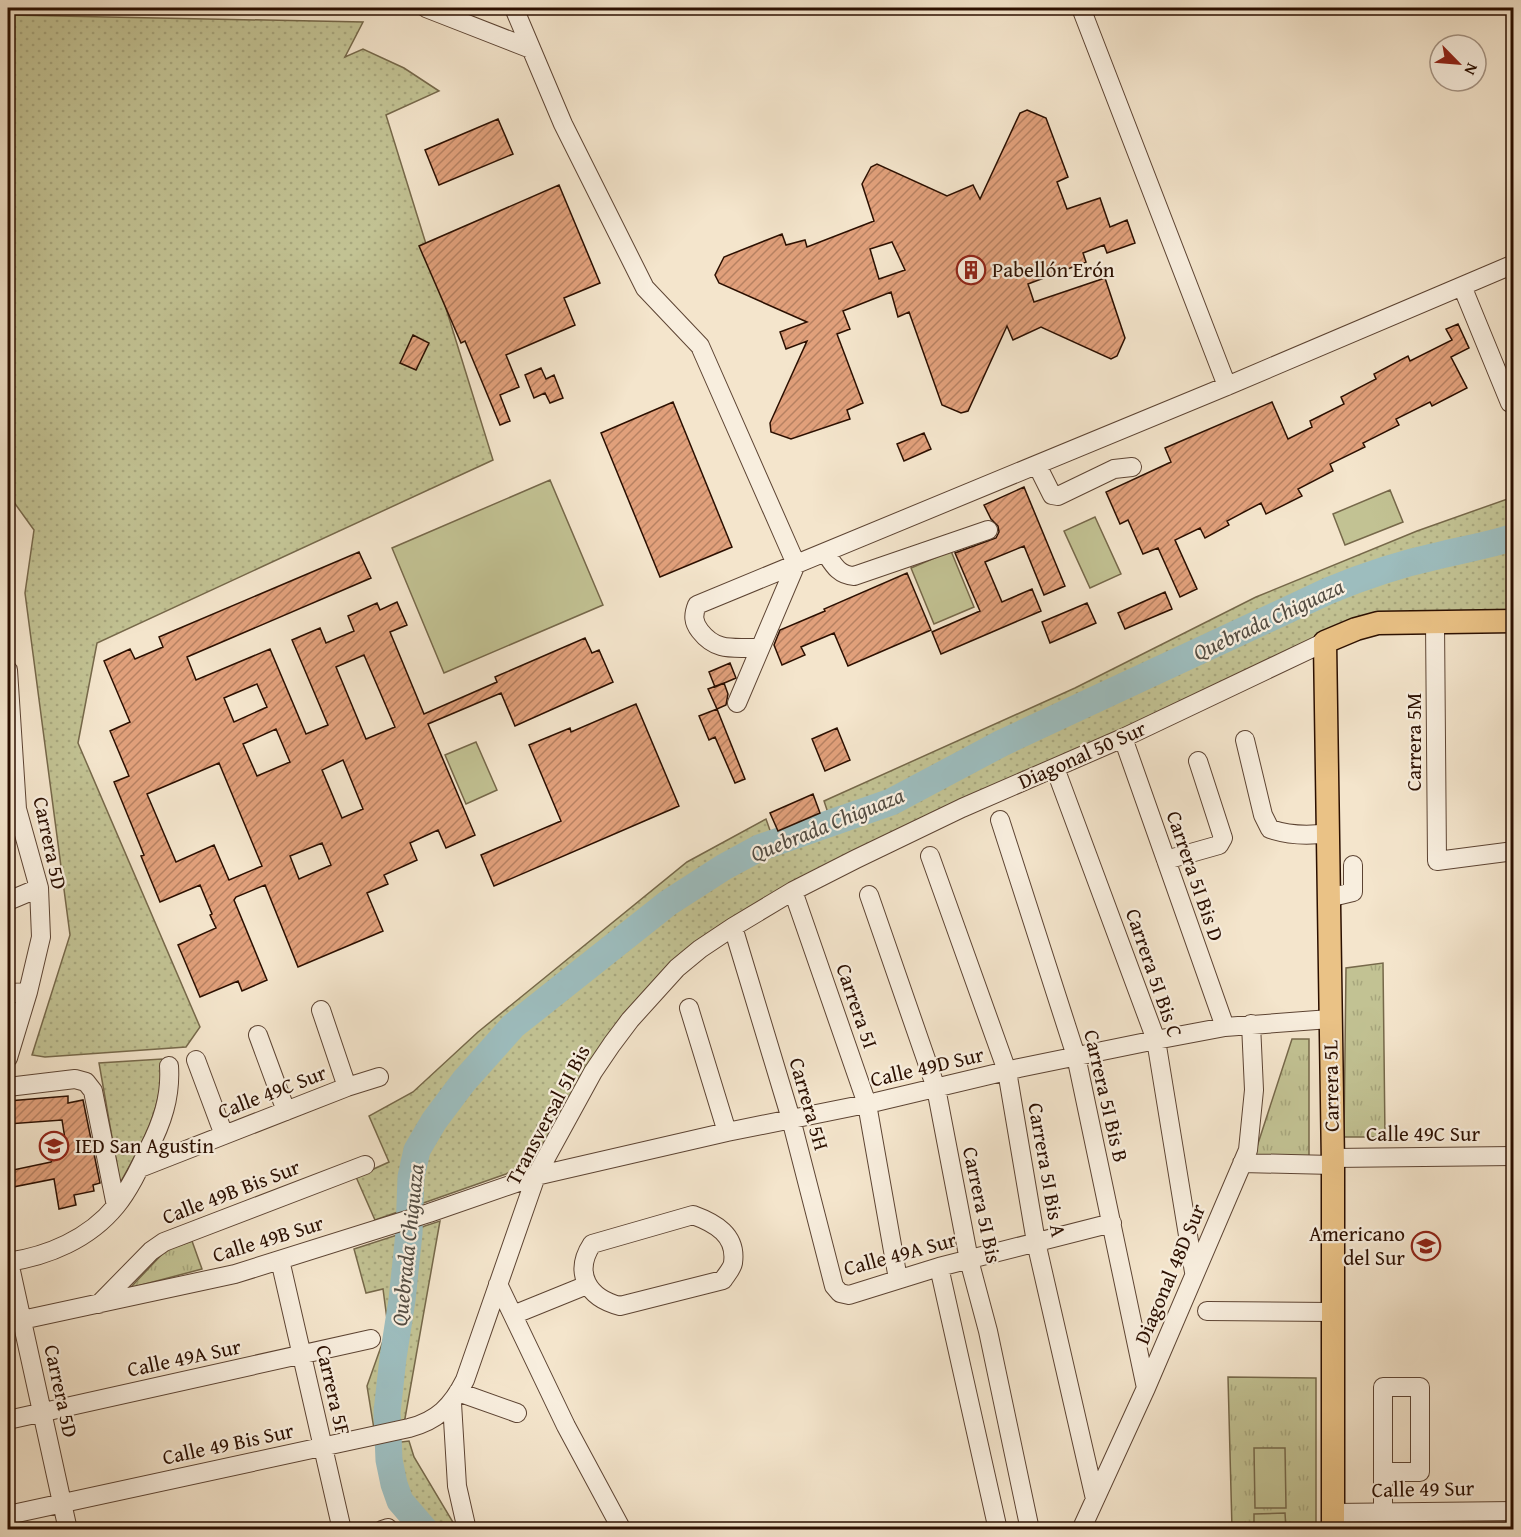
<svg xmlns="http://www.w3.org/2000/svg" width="1521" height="1537" viewBox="0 0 1521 1537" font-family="'Gentium Book Plus',serif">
  <defs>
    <pattern id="grass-dots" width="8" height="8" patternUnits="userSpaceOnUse" patternTransform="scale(1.5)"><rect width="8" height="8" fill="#c2c293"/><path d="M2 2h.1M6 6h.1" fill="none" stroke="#a7a67d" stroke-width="1.8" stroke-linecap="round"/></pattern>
    <pattern id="park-tufts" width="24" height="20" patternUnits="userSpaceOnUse" patternTransform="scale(1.5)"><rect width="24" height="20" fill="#c2c293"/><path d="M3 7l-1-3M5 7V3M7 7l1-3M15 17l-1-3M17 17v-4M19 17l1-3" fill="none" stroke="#a7a67d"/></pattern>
    <pattern id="building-hatch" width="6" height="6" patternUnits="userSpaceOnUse" patternTransform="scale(1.5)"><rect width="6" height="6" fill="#e1a07b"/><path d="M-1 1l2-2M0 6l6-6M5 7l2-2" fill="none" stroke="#b78162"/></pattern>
  </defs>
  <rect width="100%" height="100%" fill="#f4e5cc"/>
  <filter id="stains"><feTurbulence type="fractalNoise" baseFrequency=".00333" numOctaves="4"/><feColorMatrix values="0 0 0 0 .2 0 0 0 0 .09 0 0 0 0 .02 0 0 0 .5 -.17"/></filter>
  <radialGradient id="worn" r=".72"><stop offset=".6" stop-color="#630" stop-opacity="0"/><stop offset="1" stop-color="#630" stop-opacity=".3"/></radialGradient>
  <path fill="url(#grass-dots)" stroke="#76684a" stroke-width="1.5" d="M 8,15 L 363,22 L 345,57 L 363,49 L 404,68 L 439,91 L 386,115 L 493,460 L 97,643 L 78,743 L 200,1027 L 186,1047 L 45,1057 L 32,1055 L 70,935 L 25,593 L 34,530 L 8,494 Z
    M 1513,497 L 1513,613 L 1359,618 L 682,955 L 637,999 L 602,1049 L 545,1147 L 532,1160 L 506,1174 L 375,1220 L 356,1177 L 389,1162 L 369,1116 L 413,1092 L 478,1032 L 687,862 L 766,819 L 772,836 L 829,816 L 824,801 L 1075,688 L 1256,597 L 1417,531 Z
    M 162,1059 C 163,1108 143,1142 120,1183 L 99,1063 Z
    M 440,1221 L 404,1424 L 374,1429 L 367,1386 L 388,1327 L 383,1289 L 366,1293 L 354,1249 Z
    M 409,1441 L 414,1457 L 457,1529 L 406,1529 L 400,1518 L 378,1445 Z"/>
  <path fill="url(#park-tufts)" stroke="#76684a" stroke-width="1.5" d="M 1383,963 L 1385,1137 L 1344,1137 L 1346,968 Z
    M 1292,1039 L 1309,1039 L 1309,1158 L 1253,1159 Z
    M 192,1241 L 202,1269 L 130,1288 L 166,1250 Z
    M 1228,1377 L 1316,1378 L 1316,1529 L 1232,1529 Z"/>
  <path fill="#c2c293" stroke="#76684a" stroke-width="1.5" d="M 550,480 L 603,605 L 444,673 L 392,548 Z
    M 1390,490 L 1403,522 L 1345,545 L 1333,514 Z
    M 1095,517 L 1121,574 L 1090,588 L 1064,531 Z
    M 951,551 L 974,607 L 934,624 L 911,568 Z
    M 476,742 L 497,790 L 466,804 L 445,755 Z
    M 1254,1448 L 1285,1448 L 1286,1508 L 1255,1508 Z
    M 1285,1513 L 1286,1529 L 1254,1529 L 1254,1514 Z"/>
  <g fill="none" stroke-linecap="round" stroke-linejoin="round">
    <path stroke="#9dbdbe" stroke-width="27" d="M 425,1530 L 400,1501 L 394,1484 L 389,1460 L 387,1412 L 393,1358 L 402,1300 L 409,1233 L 411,1177 L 417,1150 L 434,1121 L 464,1081 L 513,1026 L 668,903 L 724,867 L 759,848 L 891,802 L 1002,743 L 1328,591 C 1364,576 1400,564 1437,556 C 1464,549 1487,546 1514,537"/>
  </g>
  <path fill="url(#building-hatch)" stroke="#2b0f00" stroke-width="1.5" fill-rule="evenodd" d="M 1027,110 L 1046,118 L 1068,177 L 1057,182 L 1067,209 L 1100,198 L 1110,227 L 1127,220 L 1135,243 L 1107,253 L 1104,245 L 1083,253 L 1086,262 L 1028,284 L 1034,302 L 1105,278 L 1125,338 L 1117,356 L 1111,359 L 1041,327 L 1013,340 L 1007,326 L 968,411 L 961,413 L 942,405 L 909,312 L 898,317 L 891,292 L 843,311 L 850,329 L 837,334 L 863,403 L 847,410 L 850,419 L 791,439 L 771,432 L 770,423 L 807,341 L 786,349 L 780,332 L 807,322 L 719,283 L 715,275 L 724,257 L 782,234 L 786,245 L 805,240 L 807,247 L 874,221 L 862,184 L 871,167 L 877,164 L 947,196 L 973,185 L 980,199 L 1020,113 ZM 892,242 L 905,270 L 879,279 L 870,249 Z
    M 498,119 L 513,154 L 439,185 L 425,150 Z
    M 559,185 L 600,283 L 564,298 L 575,325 L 506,355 L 519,387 L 500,395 L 510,421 L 500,425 L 465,341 L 461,343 L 419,246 Z
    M 1458,324 L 1469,348 L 1451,357 L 1467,388 L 1432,406 L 1430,402 L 1396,419 L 1399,425 L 1363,443 L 1365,447 L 1330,464 L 1333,471 L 1298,489 L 1302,496 L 1266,514 L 1261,503 L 1227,521 L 1229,525 L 1205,538 L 1200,528 L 1175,540 L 1197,589 L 1180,597 L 1158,548 L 1143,554 L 1128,520 L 1120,524 L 1106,492 L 1171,462 L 1165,448 L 1272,402 L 1288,439 L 1312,427 L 1310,421 L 1344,404 L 1341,397 L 1376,379 L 1374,374 L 1408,356 L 1410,361 L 1452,340 L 1446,329 Z
    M 413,335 L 429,343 L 416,370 L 400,363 Z
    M 541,368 L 546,379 L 554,375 L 563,398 L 550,403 L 545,393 L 534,398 L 525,375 Z
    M 673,402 L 732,547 L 660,577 L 601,433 Z
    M 924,433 L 931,449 L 904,461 L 897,444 Z
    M 1024,487 L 1065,586 L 1044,595 L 1024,546 L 985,562 L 1002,602 L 1032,589 L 1041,611 L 941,654 L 932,632 L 980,611 L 955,553 L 996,538 L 999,532 L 998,526 L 991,519 L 984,505 Z
    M 359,552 L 371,578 L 187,657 L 196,680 L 270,649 L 306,734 L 328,725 L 292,640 L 320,628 L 326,643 L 354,631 L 348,616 L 377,603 L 380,610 L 397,602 L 407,625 L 390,632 L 424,714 L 497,682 L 495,677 L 585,638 L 592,653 L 599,650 L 613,682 L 515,726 L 501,693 L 428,724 L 475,835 L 446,848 L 438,830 L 410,843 L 417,860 L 384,875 L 388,884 L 367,893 L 383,931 L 298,967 L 265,885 L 236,897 L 234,900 L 267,980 L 242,991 L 238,981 L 200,997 L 178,945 L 216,928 L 210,915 L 212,914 L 200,885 L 160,902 L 141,856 L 144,855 L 114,782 L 129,776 L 110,731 L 130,722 L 104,661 L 130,649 L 135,659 L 163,647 L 159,637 ZM 364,655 L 395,727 L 366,739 L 336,667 ZM 257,684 L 267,707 L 234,722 L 224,698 ZM 276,729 L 290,762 L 257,776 L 243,744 ZM 343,760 L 363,809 L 342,818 L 322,770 ZM 219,763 L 262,866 L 229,880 L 214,845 L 176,862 L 147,794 ZM 322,843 L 331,865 L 299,879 L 290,856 Z
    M 907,573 L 931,630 L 848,666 L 834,633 L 801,647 L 805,655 L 782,665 L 774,645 L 780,630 L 825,611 L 824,609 Z
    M 1165,592 L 1172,609 L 1125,629 L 1118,613 Z
    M 1087,603 L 1096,623 L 1050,643 L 1042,622 Z
    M 730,663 L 736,678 L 715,687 L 709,672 Z
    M 724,683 L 728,694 L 726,705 L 717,709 L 708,689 Z
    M 636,704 L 679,806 L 494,886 L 481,855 L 561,821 L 529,745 L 570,728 L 571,732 Z
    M 717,709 L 745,779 L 735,783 L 715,737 L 709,740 L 699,716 Z
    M 837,728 L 850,760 L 825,771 L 812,739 Z
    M 813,794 L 820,813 L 778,831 L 770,813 Z
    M 68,1096 L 68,1103 L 83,1100 L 100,1183 L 93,1185 L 94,1191 L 74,1195 L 76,1205 L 59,1209 L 54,1179 L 8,1188 L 8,1171 L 51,1162 L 65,1139 L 62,1120 L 8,1124 L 8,1101 Z"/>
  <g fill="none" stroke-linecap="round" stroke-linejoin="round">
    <g stroke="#5d4433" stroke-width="20">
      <path id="minor" d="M 426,8 L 531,49
        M 514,8 L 563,124 L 645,288 L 700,346 L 796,564 L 737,703
        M 1081,8 L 1227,386
        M 1462,286 L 1510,403
        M 1037,465 L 1052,495 L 1058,496 L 1114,469 L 1132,467
        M 825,552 C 833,564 838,575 854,576 L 988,530
        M 1435,622 L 1437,861 L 1514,851
        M 760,648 C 735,647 717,653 700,631 C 693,622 693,615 697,605 L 1227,386 L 1514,264
        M 8,670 L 17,809 L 39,888 L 41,937 L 28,992 L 8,1058
        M 1123,738 L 1225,1027
        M 1245,740 L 1263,815 L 1270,829 C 1289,835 1308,836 1327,833
        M 1055,768 L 1156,1040 L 1194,1272
        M 1000,820 L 1076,1056 L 1146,1388
        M 930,856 L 1007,1071 L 1036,1242 L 1095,1499
        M 1166,860 L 1219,845 L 1223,838 L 1198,761
        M 793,891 L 867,1104 L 898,1279
        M 869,895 L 936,1088 L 969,1260 L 988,1331 L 1030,1530
        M 1328,898 L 1353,892 L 1353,865
        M 8,901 L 39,888
        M 733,927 L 791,1119 L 834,1286 L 840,1293 L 849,1295 L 939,1267 L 1112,1223
        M 8,993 L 28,992
        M 689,1008 L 727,1132
        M 321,1010 L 347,1087
        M 258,1035 L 286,1111
        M 196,1060 L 224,1135
        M 8,1087 L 75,1079 L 86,1082 L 93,1091 L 116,1206
        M 1333,1158 L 1514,1156
        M 1242,1163 L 1333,1165
        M 140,1168 L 347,1087 L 379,1077
        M 693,1215 C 715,1223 737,1235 733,1263 C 732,1269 726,1275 723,1280 L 620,1306 C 588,1298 573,1273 592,1244 Z
        M 280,1260 L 342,1530
        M 8,1262 C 48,1256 89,1239 116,1206 C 129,1190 139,1169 148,1150 C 162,1123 171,1097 169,1066
        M 9,1262 L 68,1530
        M 939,1267 L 998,1530
        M 498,1284 L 566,1426 L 622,1530
        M 99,1304 L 151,1251 L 164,1242 L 365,1165
        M 1207,1311 L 1333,1312
        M 513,1315 L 587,1285
        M 8,1323 L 235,1274 L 429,1213 L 536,1176 L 727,1132 L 876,1102 L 1019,1068 L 1156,1040 L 1225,1027 L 1330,1019
        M 458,1392 L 517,1413
        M 452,1403 L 457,1486 L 467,1530
        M 8,1420 L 371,1339
        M 1383,1472 L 1420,1472 L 1420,1387 L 1383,1387 L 1383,1512
        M 1333,1513 L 1514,1511
        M 8,1515 L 409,1428 C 437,1421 452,1406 465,1380 L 536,1176 L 593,1072 L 612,1044 L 630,1020 L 677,968 L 700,949 L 733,927 L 793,891 L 856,859 L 962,808 L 1123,738 L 1325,642
        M 382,1530 L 388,1528
        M 1081,1530 L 1146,1388 L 1248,1150 L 1254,1090 L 1251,1024"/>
    </g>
    <g stroke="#2b0f00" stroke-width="25">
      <path id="major" d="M 1333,1530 L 1333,1165 L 1325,642 L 1356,629 L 1378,623 L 1514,621"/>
    </g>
    <use href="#minor" stroke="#f8eede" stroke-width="18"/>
    <use href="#major" stroke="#eac286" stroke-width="22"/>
  </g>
  <defs>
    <g id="building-ring" transform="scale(1.5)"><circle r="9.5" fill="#f8eede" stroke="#8f2418" stroke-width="1.5"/><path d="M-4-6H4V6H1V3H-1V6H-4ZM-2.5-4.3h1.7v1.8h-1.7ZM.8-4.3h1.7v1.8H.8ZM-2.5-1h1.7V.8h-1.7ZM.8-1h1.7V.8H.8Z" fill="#8f2418"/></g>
    <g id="school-ring" transform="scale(1.5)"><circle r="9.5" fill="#f8eede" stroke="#8f2418" stroke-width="1.5"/><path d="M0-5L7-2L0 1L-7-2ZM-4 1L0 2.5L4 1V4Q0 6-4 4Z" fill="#8f2418"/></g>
  </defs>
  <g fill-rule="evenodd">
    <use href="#building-ring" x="971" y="270"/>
    <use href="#school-ring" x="54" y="1146"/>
    <use href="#school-ring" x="1426" y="1246"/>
  </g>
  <g text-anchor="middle" stroke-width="4.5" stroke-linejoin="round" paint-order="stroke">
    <g font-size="21" fill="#2b0f00" stroke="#f8eede" text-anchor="start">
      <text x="992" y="277">Pabellón Erón</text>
      <text x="75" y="1153">IED San Agustin</text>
      <text x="1405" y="1241" text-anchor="end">Americano<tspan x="1405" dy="24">del Sur</tspan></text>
    </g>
    <g font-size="21" fill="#2b0f00" stroke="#f8eede">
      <text transform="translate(1414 742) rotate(-90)" y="7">Carrera 5M</text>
      <text transform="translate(1082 755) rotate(-24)" y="7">Diagonal 50 Sur</text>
      <text transform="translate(50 843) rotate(78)" y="7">Carrera 5D</text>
      <text transform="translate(1195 876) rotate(71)" y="7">Carrera 5I Bis D</text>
      <text transform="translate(1154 973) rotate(71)" y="7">Carrera 5I Bis C</text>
      <text transform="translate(857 1006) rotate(71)" y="7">Carrera 5I</text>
      <text transform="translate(927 1067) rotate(-13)" y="7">Calle 49D Sur</text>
      <text transform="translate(1331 1086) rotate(-91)" y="7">Carrera 5L</text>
      <text transform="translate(272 1092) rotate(-21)" y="7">Calle 49C Sur</text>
      <text transform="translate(1106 1096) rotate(77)" y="7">Carrera 5I Bis B</text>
      <text transform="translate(809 1104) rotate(74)" y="7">Carrera 5H</text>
      <text transform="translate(548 1115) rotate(-62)" y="7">Transversal 5I Bis</text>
      <text x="1423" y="1141">Calle 49C Sur</text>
      <text transform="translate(1047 1170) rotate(80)" y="7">Carrera 5I Bis A</text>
      <text transform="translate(231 1192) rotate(-21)" y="7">Calle 49B Bis Sur</text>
      <text transform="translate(982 1205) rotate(78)" y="7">Carrera 5I Bis</text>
      <text transform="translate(268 1239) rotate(-17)" y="7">Calle 49B Sur</text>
      <text transform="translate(900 1254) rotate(-15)" y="7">Calle 49A Sur</text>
      <text transform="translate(1170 1274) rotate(-67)" y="7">Diagonal 48D Sur</text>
      <text transform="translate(184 1358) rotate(-12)" y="7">Calle 49A Sur</text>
      <text transform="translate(333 1390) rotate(77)" y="7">Carrera 5F</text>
      <text transform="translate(61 1391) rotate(78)" y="7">Carrera 5D</text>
      <text transform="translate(228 1444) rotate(-12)" y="7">Calle 49 Bis Sur</text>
      <text transform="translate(1423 1489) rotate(-1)" y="7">Calle 49 Sur</text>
    </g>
    <g font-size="22" font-style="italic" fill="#534c42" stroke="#f8eede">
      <text transform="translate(1268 619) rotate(-25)" y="8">Quebrada Chiguaza</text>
      <text transform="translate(827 824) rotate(-22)" y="8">Quebrada Chiguaza</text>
      <text transform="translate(407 1245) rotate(-84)" y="8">Quebrada Chiguaza</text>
    </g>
  </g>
  <rect width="1521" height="1537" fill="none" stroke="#f4e5cc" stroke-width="30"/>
  <rect x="9" y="9" width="1503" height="1519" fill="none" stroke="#2b0f00" stroke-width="3"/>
  <rect x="15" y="15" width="1491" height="1507" fill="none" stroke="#2b0f00" stroke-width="1.5"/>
  <g transform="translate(1458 63) rotate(115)"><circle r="28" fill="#f8eede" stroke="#a69585" stroke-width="1.5"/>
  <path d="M0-4.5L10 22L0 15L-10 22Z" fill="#8f2418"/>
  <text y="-9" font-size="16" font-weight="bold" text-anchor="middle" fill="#2b0f00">N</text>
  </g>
  <rect width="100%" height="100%" filter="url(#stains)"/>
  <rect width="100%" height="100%" fill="url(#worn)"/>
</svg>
